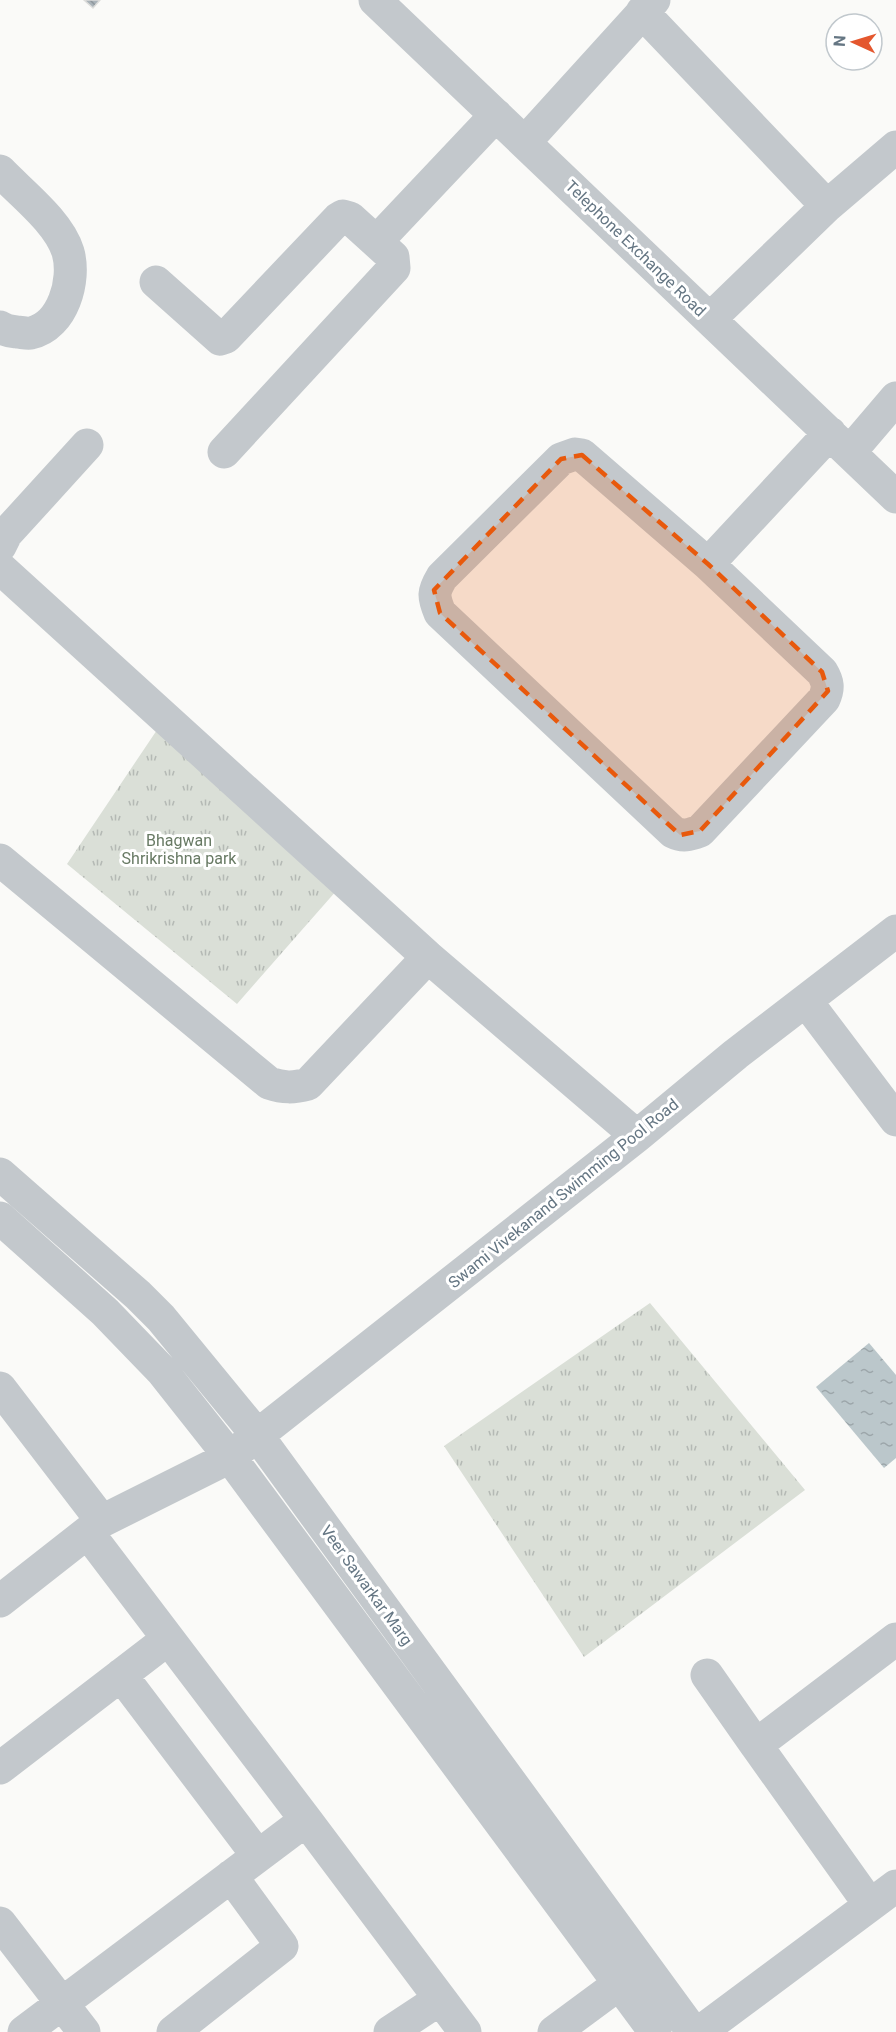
<svg xmlns="http://www.w3.org/2000/svg" width="896" height="2032" viewBox="0 0 896 2032" font-family="Roboto,sans-serif">
  <defs>
    <pattern id="park-tufts" width="24" height="20" patternUnits="userSpaceOnUse" patternTransform="scale(1.5)"><rect width="24" height="20" fill="#dadfd7"/><path d="M3 7l-1-3M5 7V3M7 7l1-3M15 17l-1-3M17 17v-4M19 17l1-3" fill="none" stroke="#b4b9b4"/></pattern>
    <pattern id="water-ripples" width="26" height="14" patternUnits="userSpaceOnUse" patternTransform="scale(1.5)"><rect width="26" height="14" fill="#bbc7cb"/><path d="M2 4q2-2 4 0t4 0M15 11q2-2 4 0t4 0" fill="none" stroke="#9ca6aa"/></pattern>
    <pattern id="building-back-hatch" width="6" height="6" patternUnits="userSpaceOnUse" patternTransform="scale(1.5)"><rect width="6" height="6" fill="#aab3b9"/><path d="M-1 5l2 2M0 0l6 6M5-1l2 2" fill="none" stroke="#8e969c"/></pattern>
  </defs>
  <rect width="100%" height="100%" fill="#fafaf8"/>
  <path fill="url(#park-tufts)" d="M 165,718 L 337,890 L 237,1004 L 67,864 Z
    M 650,1303 L 805,1490 L 584,1657 L 444,1446 Z"/>
  <path fill="url(#water-ripples)" d="M 869,1343 L 896,1375 L 896,1458 L 884,1468 L 816,1387 Z"/>
  <path fill="url(#building-back-hatch)" stroke="#dcdcda" stroke-width="1.5" d="M 84,0 L 100,0 L 93,8 Z"/>
  <g fill="none" stroke-linecap="round" stroke-linejoin="round">
    <path stroke="#c3c8cc" stroke-width="33" d="M 375,0 L 896,497
      M 642,12 L 827,206 L 710,319
      M 525,142 L 654,0
      M 0,171 C 22,194 59,222 68,252 C 76,280 63,326 31,333 C 27,334 21,332 17,332 C 10,331 6,331 0,327
      M 827,206 L 896,147
      M 377,241 L 496,115
      M 156,282 L 220,339 L 226,337 L 338,219 L 343,216 L 350,218 L 393,257 L 394,268 L 224,452
      M 850,452 L 896,398
      M 575,454 L 582,455 L 708,564 L 822,672 C 828,682 829,688 824,699 L 700,831 C 689,835 683,837 673,832 L 440,613 C 433,596 433,592 442,577 L 561,459 Z
      M 0,546 L 6,534 L 87,445
      M 708,564 L 830,433
      M 0,568 L 428,957 L 637,1136
      M 0,860 L 269,1083 C 284,1088 293,1088 308,1084 L 428,957
      M 806,1001 L 896,1120
      M 0,1174 L 138,1295 L 161,1318 L 257,1435 L 693,2032
      M 0,1218 L 105,1312 L 162,1371 L 230,1457 L 655,2032
      M 0,1388 L 102,1521
      M 88,1533 L 306,1820 L 465,2032
      M 0,1601 L 102,1521 L 230,1457 L 637,1136 L 736,1054 L 896,931
      M 121,1675 L 258,1856
      M 707,1675 L 756,1745
      M 0,1768 L 168,1639
      M 870,1905 L 756,1745 L 896,1639
      M 0,1923 L 84,2032
      M 24,2032 L 306,1820
      M 173,2032 L 282,1946 L 231,1876
      M 390,2032 L 440,1999
      M 554,2032 L 619,1984
      M 700,2032 L 896,1886"/>
  </g>
  <path fill="#e8590c" fill-opacity="0.2" stroke="#e8590c" stroke-width="4.5" stroke-dasharray="12 8" stroke-linejoin="round" d="M 582,455 L 708,564 L 822,672 L 828,691 L 700,831 L 680,835 L 440,613 L 434,590 L 561,459 Z"/>
  <g text-anchor="middle" stroke-width="6" stroke-linejoin="round" paint-order="stroke">
    <g font-size="16" fill="#657683" stroke="#fff">
      <text transform="translate(636 248) rotate(44)" y="6">Telephone Exchange Road</text>
      <text transform="translate(563 1193) rotate(-39)" y="6">Swami Vivekanand Swimming Pool Road</text>
      <text transform="translate(367 1585) rotate(54)" y="6">Veer Sawarkar Marg</text>
    </g>
    <g font-size="16" fill="#687a64" stroke="#fff">
      <text x="179" y="846">Bhagwan<tspan x="179" dy="18">Shrikrishna park</tspan></text>
    </g>
  </g>
  <g transform="translate(854 42) rotate(274)"><circle r="28" fill="#ffffff" stroke="#c1c8cd" stroke-width="1.5"/>
  <path d="M0-4.5L10 22L0 15L-10 22Z" fill="#e4572e"/>
  <text y="-9" font-size="16" font-weight="bold" text-anchor="middle" fill="#657683">N</text>
  </g>
</svg>
